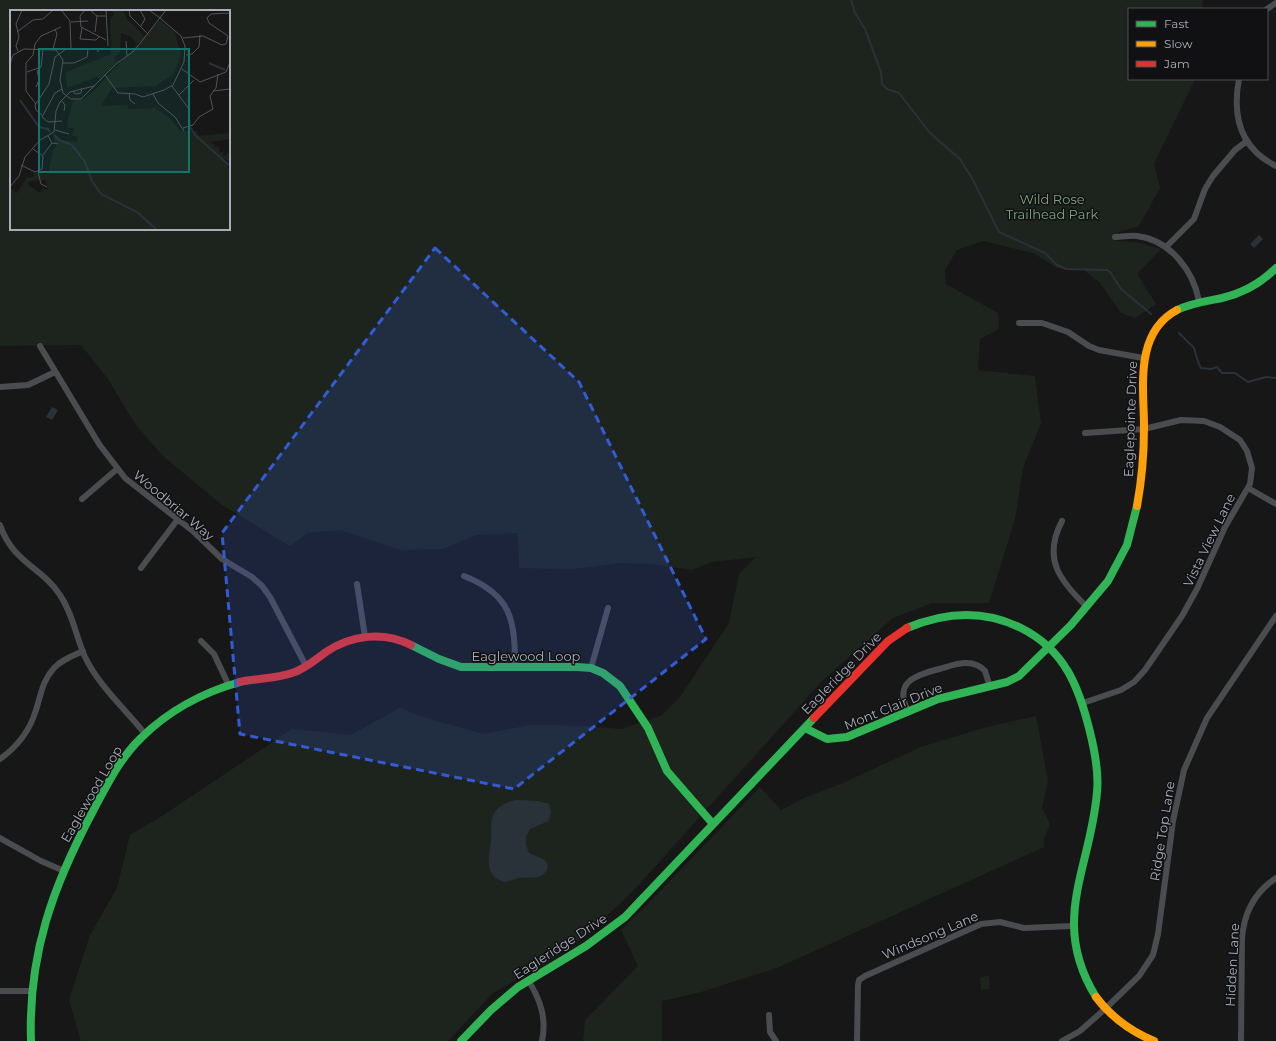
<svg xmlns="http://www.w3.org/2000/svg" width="1276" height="1041" viewBox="0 0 1276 1041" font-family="Montserrat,sans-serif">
  <rect width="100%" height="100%" fill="#171717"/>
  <path fill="#1d241e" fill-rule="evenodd" d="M 0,0 L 1203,0 L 1202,9 L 1129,9 L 1129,79 L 1195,79 L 1154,164 L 1160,188 L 1139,226 L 1117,233 L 1116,241 L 1136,242 L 1161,249 L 1137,274 L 1156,304 L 1135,318 L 1121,313 L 1100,283 L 1081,268 L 1057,268 L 1033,253 L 983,241 L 957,250 L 945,270 L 946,284 L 998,313 L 999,329 L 980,339 L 978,370 L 1035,376 L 1041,423 L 1023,468 L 1015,519 L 989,603 L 932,603 L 893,618 L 821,682 L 634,890 L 588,934 L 549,962 L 493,993 L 448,1041 L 81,1041 L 69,1000 L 90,935 L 117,888 L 130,835 L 162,816 L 292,729 L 351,735 L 400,708 L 426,718 L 483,734 L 531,725 L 585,726 L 621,729 L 661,716 L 680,697 L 729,623 L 739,574 L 756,557 L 711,562 L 692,570 L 651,564 L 621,563 L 572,569 L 519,568 L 518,533 L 476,535 L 443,549 L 401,550 L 340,530 L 307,533 L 290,546 L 222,505 L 163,456 L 135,424 L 108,379 L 81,345 L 0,346 ZM 11,11 L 229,11 L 229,229 L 11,229 Z
    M 1036,716 L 1048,781 L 1042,808 L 1050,824 L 1044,839 L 1044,847 L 777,968 L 701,992 L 662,1001 L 662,1041 L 583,1041 L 585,1020 L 638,966 L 621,930 L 643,909 L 760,787 L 781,810 L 804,798 L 843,783 L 921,747 L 983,728 Z
    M 989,976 L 990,989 L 981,990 L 980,977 Z"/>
  <path fill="#2a3239" d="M 1259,235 L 1263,239 L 1254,248 L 1250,244 Z
    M 52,407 L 58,410 L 52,420 L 46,417 Z
    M 516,800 L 538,801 L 549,804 L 551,812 L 549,821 L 530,829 L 526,837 L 526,845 L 529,853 L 545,860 L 548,866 C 544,882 531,876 519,878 C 513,879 509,882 504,882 C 482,875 490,856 491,840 C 492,830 489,821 495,812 C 500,805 508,802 516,800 Z"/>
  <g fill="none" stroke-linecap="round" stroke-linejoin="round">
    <path stroke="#2a3239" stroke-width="2" d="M 851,0 L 855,13 L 865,29 L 881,72 L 882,84 L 887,89 L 899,93 L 930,133 L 960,159 L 973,180 L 999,232 L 1045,253 L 1057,265 L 1066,269 L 1107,270 L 1110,272 L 1121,289 L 1151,314
      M 1179,333 L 1194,348 L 1198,362 L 1201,368 L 1211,369 L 1217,367 L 1222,373 L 1235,373 L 1248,382 L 1266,377 L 1276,378"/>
    <path stroke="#4b4c50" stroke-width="6" d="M 1267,9 L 1276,3
      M 1239,79 C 1232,116 1240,148 1276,166
      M 1115,237 C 1123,237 1130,235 1137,236 C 1170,240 1193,270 1199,301
      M 1166,247 L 1194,219 L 1205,189 L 1213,176 L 1235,150 L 1247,141
      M 1019,323 L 1042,323 L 1068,332 L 1089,346 L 1099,350 L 1143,358
      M 40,346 L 99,444 L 125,478 L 194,532 L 222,559 L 252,577 L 262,586 L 270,597 L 306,666
      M 0,387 L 28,385 L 55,372
      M 1248,488 L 1276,504
      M 82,499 L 117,469
      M 1062,521 C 1042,559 1060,581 1087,607
      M 0,525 C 13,563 42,567 60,595 C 73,614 76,637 85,657 C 99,686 125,709 145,734
      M 141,568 L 178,519
      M 464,576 C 512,595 515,620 515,668
      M 357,584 L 365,637
      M 201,641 L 214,654 L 229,686
      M 591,668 L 608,608
      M 1083,703 L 1121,690 L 1134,682 L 1145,670 L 1182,616 L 1197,589 L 1225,527 L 1250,484 L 1252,468 L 1247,451 L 1240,440 L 1220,427 L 1204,421 L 1181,420 L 1144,429 L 1085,433
      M 908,711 C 893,682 916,675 939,669 C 954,665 972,657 985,671 L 990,687
      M 0,759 C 17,747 30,730 36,710 C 41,695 42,681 54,668 C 61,660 72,656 83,651
      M 0,838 L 41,861 L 64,871
      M 528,980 C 540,999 547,1018 542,1041
      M 0,991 L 31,991
      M 769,1015 L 770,1032 L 776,1041
      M 857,1041 L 858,985 L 859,980 L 865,976 L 981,924 L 1000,922 L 1024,928 L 1072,926
      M 1062,1041 L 1080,1031 L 1105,1009 L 1139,976 L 1153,955 L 1158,934 L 1173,821 L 1184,770 L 1207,718 L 1276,616
      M 1241,1041 L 1242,938 C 1244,913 1255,892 1276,878"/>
    <path stroke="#30b455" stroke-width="8" d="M 1177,310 C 1191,303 1207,301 1222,298 C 1243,293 1261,283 1276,268
      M 907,628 C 945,612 983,609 1021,628 C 1065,650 1079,687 1090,732 C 1095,752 1099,772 1097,792 C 1091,868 1049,921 1096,997
      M 411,645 L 439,659 L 461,667 L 577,667 L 591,668 L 603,673 L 620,686 L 648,728 L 667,771 L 713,824
      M 805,728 L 827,739 L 847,737 L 938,699 L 1007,682 L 1019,676 L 1071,625 L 1108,581 L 1127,545 L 1137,506
      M 31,1041 C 28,954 53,886 93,811 C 107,785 120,758 141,738 C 168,711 204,692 240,682
      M 461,1041 L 491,1010 L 518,987 L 586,946 L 625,917 L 814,718"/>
    <path stroke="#ff9f0a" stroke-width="8" d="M 1137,506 C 1142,479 1144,453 1144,427 C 1144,388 1134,333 1177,310
      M 1096,997 C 1111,1017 1130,1031 1154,1041"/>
    <path stroke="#e5322d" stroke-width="8" d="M 240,682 C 257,678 275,679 292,673 C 305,669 315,660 326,652 C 351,635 383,631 411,645
      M 814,718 L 888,641 L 907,628"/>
  </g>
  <path fill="#325cd3" fill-opacity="0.2" stroke="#325cd3" stroke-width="3" stroke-dasharray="8 5" stroke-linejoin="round" d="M 435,248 L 579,382 L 706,639 L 514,789 L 240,734 L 222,533 Z"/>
  <g text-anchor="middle" stroke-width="3" stroke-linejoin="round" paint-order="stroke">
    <g font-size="13" fill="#7fa381" stroke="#111113">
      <text x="1052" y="204">Wild Rose<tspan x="1052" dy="15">Trailhead Park</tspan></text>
    </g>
    <g font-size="13" fill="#a8adb8" stroke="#111113">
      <text transform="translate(1130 419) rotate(-88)" y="5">Eaglepointe Drive</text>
      <text transform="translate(174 505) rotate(40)" y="5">Woodbriar Way</text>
      <text transform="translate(1209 540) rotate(-64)" y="5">Vista View Lane</text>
      <text x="526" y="661">Eaglewood Loop</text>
      <text transform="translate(841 673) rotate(-46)" y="5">Eagleridge Drive</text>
      <text transform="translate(893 706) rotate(-22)" y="5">Mont Clair Drive</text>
      <text transform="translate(91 794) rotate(-60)" y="5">Eaglewood Loop</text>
      <text transform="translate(1162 831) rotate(-81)" y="5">Ridge Top Lane</text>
      <text transform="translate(930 935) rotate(-23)" y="5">Windsong Lane</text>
      <text transform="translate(560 946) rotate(-33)" y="5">Eagleridge Drive</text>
      <text transform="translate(1232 965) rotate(-87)" y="5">Hidden Lane</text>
    </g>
  </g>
  <g transform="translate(10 10)">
    <rect width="220" height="220" fill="#171717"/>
    <path d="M 101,0 L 113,0 L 117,9 L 134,26 L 128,35 L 120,26 L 111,23 L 110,42 L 104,48 L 106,53 L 90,69 L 87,67 L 57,78 L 56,62 L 101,44 L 100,9 L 104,4 ZM 150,10 L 165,22 L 171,44 L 164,64 L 145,76 L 102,78 L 91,96 L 118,95 L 118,99 L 145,98 L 160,108 L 170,121 L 187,121 L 189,126 L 220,123 L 219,129 L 201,132 L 205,137 L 209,136 L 210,143 L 214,141 L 213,146 L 217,145 L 217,143 L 220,144 L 220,152 L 213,148 L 220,161 L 220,220 L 0,220 L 0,178 L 7,183 L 17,167 L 23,167 L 24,163 L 38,164 L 43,140 L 48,134 L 43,133 L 45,130 L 43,126 L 46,125 L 52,130 L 67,132 L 68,128 L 62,125 L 64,118 L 58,118 L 57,112 L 63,91 L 74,89 L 83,82 ZM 36,170 L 38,180 L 33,179 L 30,183 L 18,175 L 19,171 Z" fill="#1d241e" fill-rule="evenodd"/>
    <path fill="none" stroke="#2a3239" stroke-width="2" d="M 199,53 L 215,60M 10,90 L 29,117 L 38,119 L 40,122M 180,117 L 185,125 L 220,156M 44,125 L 49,130 L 62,135 L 75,152 L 82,171 L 91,184 L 127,202 L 147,220"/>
    <path fill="none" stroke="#515357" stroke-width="1" d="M 51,0 L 60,11 L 61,39M 75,0 L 70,6 L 71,17 L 96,30M 80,0 L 87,6 L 96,6M 96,0 L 98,36M 119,0 L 120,6 L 138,24M 130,0 L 135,9 L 131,16M 139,0 L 150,8M 61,12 L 78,11M 72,18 L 70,29 L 86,30 L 90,26M 7,22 L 23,10 L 33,9 L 43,0M 85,22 L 87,6M 173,28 L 193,26 L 212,35 L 216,34 L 218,26 L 199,13 L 197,8 L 201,4 L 220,3M 116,31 L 117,46M 43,39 L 47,24 L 45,19M 8,41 L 6,36 L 9,27 L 6,14 L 12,0M 176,45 L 182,44 L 189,37 L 190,25M 53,53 L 64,53 L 77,47 L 78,39M 0,54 L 3,45 L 14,39 L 46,40 L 53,50 L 50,70 L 53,83 L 61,89 L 71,89 L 106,54 L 124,41 L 156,0M 172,59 L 190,72 L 216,62 L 220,52M 17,62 L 31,57 L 33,39M 95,65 L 108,83 L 125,84 L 133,87 L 154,80 L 163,75 L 174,52 L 175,36 L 171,26 L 150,8M 162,76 L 179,99 L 180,116M 26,77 L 29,70 L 27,60M 63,81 L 65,84 L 71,83 L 72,78M 203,81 L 220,79M 119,83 L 120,90 L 125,94M 143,84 L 148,93 L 165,107 L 174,121M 169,85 L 184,70M 51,90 L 55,95 L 54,101M 26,94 L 16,81 L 16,53 L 23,45 L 25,34 L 31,26 L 51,17M 32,105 L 26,100 L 25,95 L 39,74 L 45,47 L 56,39 L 86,39 L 89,42M 52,111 L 38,112 L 32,107 L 45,83 L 52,79M 173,118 L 183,115 L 189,107 L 203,99 L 200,86 L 206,78 L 208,64M 45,120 L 59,124M 38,126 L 42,133 L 48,134M 33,145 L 42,133M 11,155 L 25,162 L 32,159 L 33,146 L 23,139M 28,162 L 31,174 L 37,177M 0,177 L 9,166 L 15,147 L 30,130 L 44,122 L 46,101 L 50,92 L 60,82 L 84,76"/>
    <path fill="#0f766e" fill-opacity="0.15" stroke="#0f766e" stroke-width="2" d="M 29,39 L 179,39 L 179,162 L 29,162 Z"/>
    <rect width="220" height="220" fill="none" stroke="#a8adb8" stroke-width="2"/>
  </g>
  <rect x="1128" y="8" width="140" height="72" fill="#111113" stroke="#4d4f55"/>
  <rect x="1136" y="21" width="20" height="6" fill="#30b455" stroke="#4d4f55"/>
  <text x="1164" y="28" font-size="12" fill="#a8adb8">Fast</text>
  <rect x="1136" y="41" width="20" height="6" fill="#ff9f0a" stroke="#4d4f55"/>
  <text x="1164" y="48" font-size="12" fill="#a8adb8">Slow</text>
  <rect x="1136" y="61" width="20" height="6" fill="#e5322d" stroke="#4d4f55"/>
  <text x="1164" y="68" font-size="12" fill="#a8adb8">Jam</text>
</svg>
